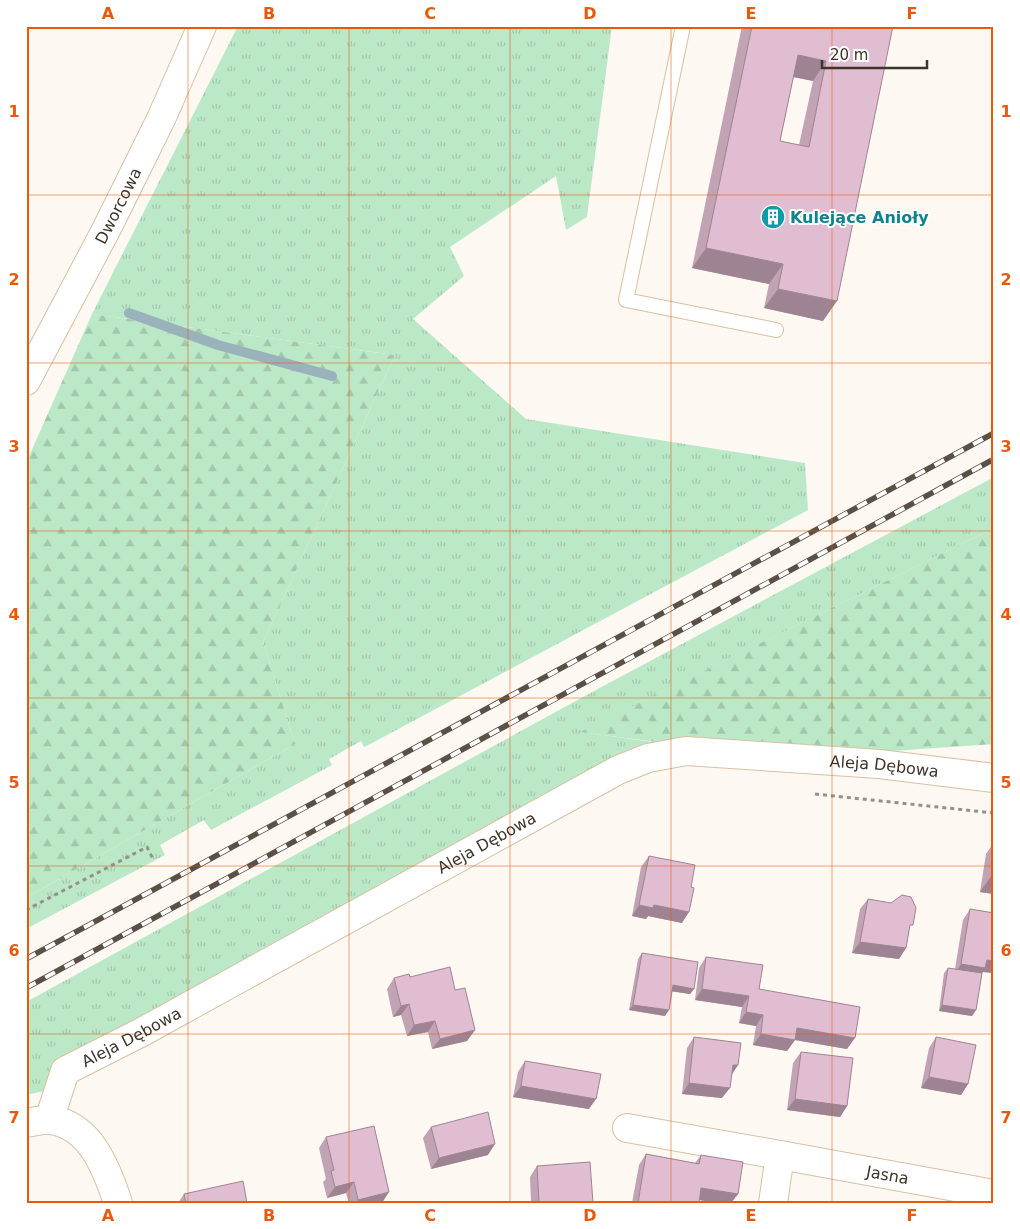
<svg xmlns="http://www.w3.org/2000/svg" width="1020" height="1229" viewBox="0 0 1020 1229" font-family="'DejaVu Sans',sans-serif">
  <defs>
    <pattern id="grass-tufts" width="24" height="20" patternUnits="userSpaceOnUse" patternTransform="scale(1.25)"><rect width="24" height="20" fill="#bbe9c8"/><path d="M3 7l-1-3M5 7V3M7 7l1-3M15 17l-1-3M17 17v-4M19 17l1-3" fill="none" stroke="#a2c8ac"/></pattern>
    <pattern id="forest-firs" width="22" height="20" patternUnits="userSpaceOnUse" patternTransform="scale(1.25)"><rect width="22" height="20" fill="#bbe9c8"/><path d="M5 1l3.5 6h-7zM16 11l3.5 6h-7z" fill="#a2c8ac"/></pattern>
  </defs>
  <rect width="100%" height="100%" fill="#fdf8f2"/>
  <path fill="url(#grass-tufts)" d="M 238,26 L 612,26 L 587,217 L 566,230 L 556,176 L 450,247 L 464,276 L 413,319 L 526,419 L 805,463 L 808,510 L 374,742 L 364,747 L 361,741 L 329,759 L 332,765 L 211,830 L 204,820 L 160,845 L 165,855 L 26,929 L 26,898 L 295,744 L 263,642 L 395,355 L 92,314 Z
    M 994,477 L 994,528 L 581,732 L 653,742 L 55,1062 L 44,1091 L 26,1095 L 26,1002 L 594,691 Z"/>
  <path fill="url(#forest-firs)" d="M 92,314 L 395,355 L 263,642 L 295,744 L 26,898 L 26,463 Z
    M 994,528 L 994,744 L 878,752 L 679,745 L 580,732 Z"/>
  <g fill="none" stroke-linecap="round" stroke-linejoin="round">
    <path stroke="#9ab2ba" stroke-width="10" d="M 129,313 L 218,345 L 332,376"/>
    <g stroke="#d9c0a3" stroke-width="16">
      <path id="service" d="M 683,26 L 626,300 L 776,330"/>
    </g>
    <g stroke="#d9c0a3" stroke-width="30">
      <g id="minor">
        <path id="s1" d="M 49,1120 L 65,1071 L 142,1032 L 618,770 L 648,758 L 686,751 L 879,764 L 994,778"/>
        <path d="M 627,1128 L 780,1155"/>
        <path id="s2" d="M 773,1203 L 780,1155 L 994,1194"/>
      </g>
    </g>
    <g stroke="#d9c0a3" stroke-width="30">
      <g id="tertiary">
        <path id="s3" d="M 26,381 L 106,230 L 161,119 L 202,26"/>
        <path d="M 26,1123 C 33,1122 43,1119 50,1120 C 90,1124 107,1169 118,1203"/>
      </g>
    </g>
    <path stroke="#979087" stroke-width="3" stroke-dasharray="4 4" stroke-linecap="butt" d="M 815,794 L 994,813
      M 26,910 L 147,847 L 154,861"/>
    <use href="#service" stroke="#fff" stroke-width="14"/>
    <use href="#minor" stroke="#fff" stroke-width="28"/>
    <use href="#tertiary" stroke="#fff" stroke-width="28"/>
    <g stroke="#5a5046" stroke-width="5.5">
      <path id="rail" d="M 26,959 L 994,433
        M 26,988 L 994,459"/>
    </g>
    <use href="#rail" stroke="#fff" stroke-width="4" stroke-dasharray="11" stroke-linecap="butt"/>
  </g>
  <path fill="#c2a3b4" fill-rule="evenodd" d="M 742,26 L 893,26 L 823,321 L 764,308 L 769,284 L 692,268 ZM 793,77 L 813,81 L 799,145 L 780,141 Z
    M 994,842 L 994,894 L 980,892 L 986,854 Z
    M 649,856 L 682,923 L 648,916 L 646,919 L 632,916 L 641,867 Z
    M 868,899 L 909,930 L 906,948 L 899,959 L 852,953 L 860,909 Z
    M 970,909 L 994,913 L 994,973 L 983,972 L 982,973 L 976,1010 L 972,1016 L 939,1011 L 944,973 L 948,968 L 955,969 L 963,920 Z
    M 642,953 L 694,989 L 690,994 L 672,991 L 665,1016 L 629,1010 L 638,959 Z
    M 706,957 L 759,989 L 847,1049 L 795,1040 L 787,1051 L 753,1045 L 756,1026 L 739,1023 L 742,1007 L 695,1000 L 699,968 Z
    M 410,977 L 455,990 L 475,1030 L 467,1041 L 432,1049 L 428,1032 L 407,1036 L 401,1015 L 393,1017 L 387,989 L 394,978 Z
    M 694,1037 L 722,1098 L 682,1094 L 687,1048 Z
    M 936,1037 L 968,1084 L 961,1095 L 921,1088 L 929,1048 Z
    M 801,1052 L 847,1106 L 840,1117 L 787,1110 L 793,1063 Z
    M 525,1061 L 589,1109 L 513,1097 L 518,1072 Z
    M 431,1127 L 488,1155 L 431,1169 L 423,1138 Z
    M 326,1137 L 382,1203 L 349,1203 L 346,1193 L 327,1198 L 323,1182 L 326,1179 L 319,1148 Z
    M 646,1154 L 695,1163 L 701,1155 L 738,1194 L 731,1203 L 716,1203 L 699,1200 L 699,1203 L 632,1203 L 639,1165 Z
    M 537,1166 L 593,1203 L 531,1203 L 530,1177 Z
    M 184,1194 L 247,1203 L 178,1203 Z"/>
  <path fill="#9e8492" d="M 798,55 L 826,61 L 813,81 L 784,75 Z
    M 706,248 L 783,264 L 769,284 L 692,268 Z
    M 778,289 L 837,301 L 823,321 L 764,308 Z
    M 994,872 L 994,894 L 980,892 Z
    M 639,905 L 654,905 L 689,912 L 682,923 L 648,916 L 646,919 L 632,916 Z
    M 860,942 L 906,948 L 899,959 L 852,953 Z
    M 987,960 L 994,961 L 994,973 L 983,972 L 978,979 L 954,975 L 961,964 Z
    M 673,985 L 694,989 L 690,994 L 669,991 Z
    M 702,989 L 749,996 L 742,1007 L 695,1000 Z
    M 409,1004 L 401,1015 L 393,1017 L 401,1006 Z
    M 633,1005 L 669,1010 L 665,1016 L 629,1010 Z
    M 942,1005 L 976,1010 L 972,1016 L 939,1011 Z
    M 746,1012 L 763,1015 L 756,1026 L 739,1023 Z
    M 435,1021 L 428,1032 L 407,1036 L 414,1025 Z
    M 797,1028 L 855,1038 L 847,1049 L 795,1040 L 787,1051 L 753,1045 L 761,1034 Z
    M 475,1030 L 467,1041 L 432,1049 L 440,1039 Z
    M 733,1065 L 738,1065 L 731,1076 Z
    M 929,1077 L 968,1084 L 961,1095 L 921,1088 Z
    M 689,1083 L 730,1088 L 722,1098 L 682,1094 Z
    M 521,1086 L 596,1099 L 589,1109 L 513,1097 Z
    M 795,1099 L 847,1106 L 840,1117 L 787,1110 Z
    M 495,1144 L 488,1155 L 431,1169 L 439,1158 Z
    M 354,1182 L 346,1193 L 327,1198 L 335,1187 Z
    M 701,1188 L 738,1194 L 731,1203 L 716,1203 L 694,1199 Z
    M 389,1192 L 382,1203 L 356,1203 L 358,1200 Z"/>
  <path fill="#e1bdd1" stroke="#9e8492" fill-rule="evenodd" d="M 752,26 L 893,26 L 837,301 L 778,289 L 783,264 L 706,248 ZM 798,55 L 826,61 L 809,147 L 780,141 Z
    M 649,856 L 695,865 L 691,887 L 694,888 L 689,912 L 654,905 L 653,908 L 639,905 Z
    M 902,895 L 911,897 L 916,908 L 913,925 L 910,925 L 906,948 L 860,942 L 868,899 L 891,903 Z
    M 970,909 L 994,913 L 994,961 L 987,960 L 985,968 L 961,964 Z
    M 642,953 L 698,962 L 694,989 L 673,985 L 669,1010 L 633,1005 Z
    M 706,957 L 763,965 L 759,989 L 860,1007 L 855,1038 L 797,1028 L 795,1040 L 761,1034 L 763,1015 L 746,1012 L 749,996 L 702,989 Z
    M 450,967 L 455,990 L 465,988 L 475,1030 L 440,1039 L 435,1021 L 414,1025 L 409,1004 L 401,1006 L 394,978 L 409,974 L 410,977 Z
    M 948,968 L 982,973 L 976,1010 L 942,1005 Z
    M 694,1037 L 741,1043 L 738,1065 L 733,1065 L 730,1088 L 689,1083 Z
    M 936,1037 L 976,1045 L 968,1084 L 929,1077 Z
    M 801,1052 L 853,1058 L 847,1106 L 795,1099 Z
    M 525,1061 L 601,1074 L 596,1099 L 521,1086 Z
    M 488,1112 L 495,1144 L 439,1158 L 431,1127 Z
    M 374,1126 L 389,1192 L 358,1200 L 354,1182 L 335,1187 L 331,1171 L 334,1170 L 326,1137 Z
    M 646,1154 L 699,1164 L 701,1155 L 743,1162 L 738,1194 L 701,1188 L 699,1203 L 638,1203 Z
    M 590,1162 L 593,1203 L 539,1203 L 537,1166 Z
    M 243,1181 L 247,1203 L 186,1203 L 184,1194 Z"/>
  <path fill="none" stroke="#e8590c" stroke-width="1" stroke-opacity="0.55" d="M 188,26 L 188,1203M 349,26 L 349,1203M 510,26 L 510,1203M 671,26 L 671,1203M 832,26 L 832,1203M 26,195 L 994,195M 26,363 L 994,363M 26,531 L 994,531M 26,698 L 994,698M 26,866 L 994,866M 26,1034 L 994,1034"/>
  <defs>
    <g id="building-disc" transform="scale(1.25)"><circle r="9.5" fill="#0f9aa8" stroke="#fff"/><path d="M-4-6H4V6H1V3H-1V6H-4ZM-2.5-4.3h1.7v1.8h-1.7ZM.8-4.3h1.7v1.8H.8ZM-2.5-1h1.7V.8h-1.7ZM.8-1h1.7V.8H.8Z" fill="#fff"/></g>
  </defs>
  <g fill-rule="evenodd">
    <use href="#building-disc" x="773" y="217"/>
  </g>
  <g text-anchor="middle" stroke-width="4" stroke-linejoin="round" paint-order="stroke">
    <g font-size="16" fill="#3e3429" stroke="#fff">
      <text dy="6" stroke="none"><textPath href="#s3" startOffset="198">Dworcowa</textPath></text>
      <text dy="6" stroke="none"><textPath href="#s1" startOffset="951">Aleja Dębowa</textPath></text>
      <text dy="6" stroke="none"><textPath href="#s1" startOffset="531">Aleja Dębowa</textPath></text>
      <text dy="6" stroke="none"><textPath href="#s1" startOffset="126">Aleja Dębowa</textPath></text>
      <text dy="6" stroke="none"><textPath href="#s2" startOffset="158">Jasna</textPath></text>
    </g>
    <g font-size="16" font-weight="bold" fill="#0d838f" stroke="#fff" text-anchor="start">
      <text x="790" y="223">Kulejące Anioły</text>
    </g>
  </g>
  <rect width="1020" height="1229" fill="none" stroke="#ffffff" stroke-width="55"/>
  <path d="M822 60v8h105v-8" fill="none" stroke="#3e3429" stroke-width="2.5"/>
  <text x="830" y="60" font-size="15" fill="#3e3429" stroke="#ffffff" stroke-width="4" paint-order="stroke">20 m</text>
  <rect x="28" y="28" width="964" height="1174" fill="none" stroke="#e8590c" stroke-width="2"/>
  <g font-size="16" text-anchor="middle" font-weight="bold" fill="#e8590c">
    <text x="108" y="19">A</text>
    <text x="269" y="19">B</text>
    <text x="430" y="19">C</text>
    <text x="590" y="19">D</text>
    <text x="751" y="19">E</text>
    <text x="912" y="19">F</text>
    <text x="14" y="117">1</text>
    <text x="1006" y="117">1</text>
    <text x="14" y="285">2</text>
    <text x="1006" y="285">2</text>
    <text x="14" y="452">3</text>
    <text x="1006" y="452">3</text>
    <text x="14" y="620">4</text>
    <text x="1006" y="620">4</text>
    <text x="14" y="788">5</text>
    <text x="1006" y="788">5</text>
    <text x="14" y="956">6</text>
    <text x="1006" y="956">6</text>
    <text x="14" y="1123">7</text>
    <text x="1006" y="1123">7</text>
    <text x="108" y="1221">A</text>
    <text x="269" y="1221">B</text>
    <text x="430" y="1221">C</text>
    <text x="590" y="1221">D</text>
    <text x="751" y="1221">E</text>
    <text x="912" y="1221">F</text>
  </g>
</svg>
